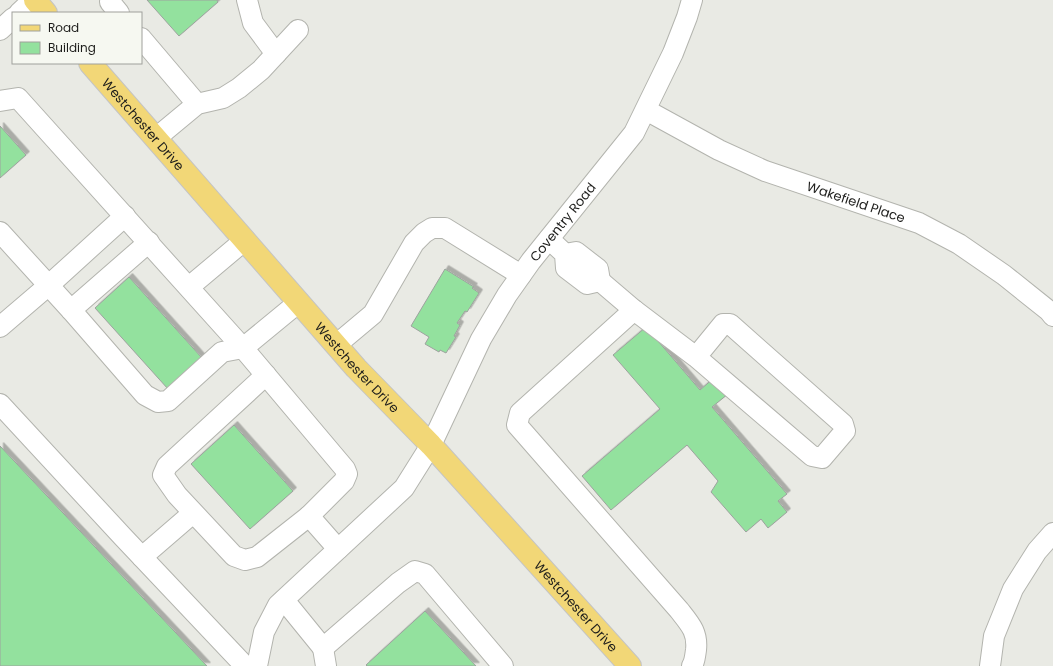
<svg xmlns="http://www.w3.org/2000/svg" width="1053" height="666" viewBox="0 0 1053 666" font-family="Poppins,sans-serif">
  <defs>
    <filter id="shadow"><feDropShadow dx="3.5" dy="-3.5" stdDeviation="0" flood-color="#0004"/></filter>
  </defs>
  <rect width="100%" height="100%" fill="#e9eae4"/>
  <path fill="#93e19e" stroke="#9da29e" filter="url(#shadow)" d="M 147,0 L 217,0 L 218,2 L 179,36 Z
    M 0,126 L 26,155 L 0,178 Z
    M 445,269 L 474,287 L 472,288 L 479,293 L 467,312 L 465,311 L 457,323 L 460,325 L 454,336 L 456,337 L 446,353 L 440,350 L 439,352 L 425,344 L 429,337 L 411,326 Z
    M 129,277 L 202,358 L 168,389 L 95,308 Z
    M 646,327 L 700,390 L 715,377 L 728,394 L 712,407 L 787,494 L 778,501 L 787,512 L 768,528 L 761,519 L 746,532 L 711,492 L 718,481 L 687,445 L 611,510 L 582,476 L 660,409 L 613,355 Z
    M 234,425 L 293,491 L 250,529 L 191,464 Z
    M 0,446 L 207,666 L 0,666 Z
    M 425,611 L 476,666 L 367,666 L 366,665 Z"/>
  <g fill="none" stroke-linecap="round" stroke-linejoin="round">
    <g stroke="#b3b4ae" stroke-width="22">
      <g id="minor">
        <path d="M 247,0 L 253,23 L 276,54"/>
        <path d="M 110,2 L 119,13"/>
        <path d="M 19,13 L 33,0"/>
        <path d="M 0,30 L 13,18"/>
        <path d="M 141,38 L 197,104"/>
        <path d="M 0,101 L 18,98 L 243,348 L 345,469 L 347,474 L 344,481 L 309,516 L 338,549"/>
        <path id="s1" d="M 646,110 L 719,150 L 765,171 L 919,223 L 959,244 L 1004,275 L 1049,311 L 1053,316"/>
        <path d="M 156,138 L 197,104 L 223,98 L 239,88 L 261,70 L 298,30"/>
        <path d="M 0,232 L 71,310"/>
        <path d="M 549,239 L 565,254 L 566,268 L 587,284 L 600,281 L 598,269 L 576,252 L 565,254"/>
        <path d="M 149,242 L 71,310 L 145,395 L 158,402 L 168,401 L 222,352 L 243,348 L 299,302"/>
        <path d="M 600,281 L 634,310 L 696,357 L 812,456 L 822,458 L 845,431 L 843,424 L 730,324 L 723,324 L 696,357"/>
        <path d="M 189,287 L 245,240"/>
        <path d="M 634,310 L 520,413 L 517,425 L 679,610 C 690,624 698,632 696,650 C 695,656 695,661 692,666"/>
        <path d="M 0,327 L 49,285 L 125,216"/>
        <path d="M 336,345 L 373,314 L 414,243 L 424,233 L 432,228 L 445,228 L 521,275"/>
        <path d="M 266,375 L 167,466 L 163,475 L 177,495 L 234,556 L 245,560 L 257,557 L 309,516"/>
        <path d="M 0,404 L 123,537 L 245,666"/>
        <path d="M 142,557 L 193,513"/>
        <path d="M 284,600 L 323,648 L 398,583 L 415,571 L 425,574 L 503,666"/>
        <path d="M 323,648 L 326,666"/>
        <path id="s2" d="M 257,666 L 264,632 L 278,605 L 404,488 L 431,445 L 481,339 L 507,295 L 531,261 L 634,133 L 673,53 L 687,17 L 692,0"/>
        <path d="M 990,666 L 994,636 L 1013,589 L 1037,551 L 1053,533"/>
      </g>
    </g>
    <g stroke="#c4c4c4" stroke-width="24">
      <g id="major">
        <path d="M 35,0 L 46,13"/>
        <path id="s3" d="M 90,63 L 356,368 L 431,445 L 630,666"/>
      </g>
    </g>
    <use href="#minor" stroke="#fff" stroke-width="20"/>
    <use href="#major" stroke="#f2d777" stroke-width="22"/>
  </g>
  <g text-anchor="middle" stroke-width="3" stroke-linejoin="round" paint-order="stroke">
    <g font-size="13" fill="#1d1d1b" stroke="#f6f8f1">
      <text dy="5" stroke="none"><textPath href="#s3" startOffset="81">Westchester Drive</textPath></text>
      <text dy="5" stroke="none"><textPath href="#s1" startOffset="230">Wakefield Place</textPath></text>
      <text dy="5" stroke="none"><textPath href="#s2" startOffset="548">Coventry Road</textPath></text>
      <text dy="5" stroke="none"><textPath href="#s3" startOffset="405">Westchester Drive</textPath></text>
      <text dy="5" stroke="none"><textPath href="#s3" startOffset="729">Westchester Drive</textPath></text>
    </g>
  </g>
  <rect x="12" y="12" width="130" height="52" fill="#f6f8f1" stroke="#9fa09b"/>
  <rect x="20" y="25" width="20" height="6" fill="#f2d777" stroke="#9fa09b"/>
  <text x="48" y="32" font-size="12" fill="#1d1d1b">Road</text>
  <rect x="20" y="42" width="20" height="12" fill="#93e19e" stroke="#9fa09b"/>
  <text x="48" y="52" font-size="12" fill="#1d1d1b">Building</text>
</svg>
